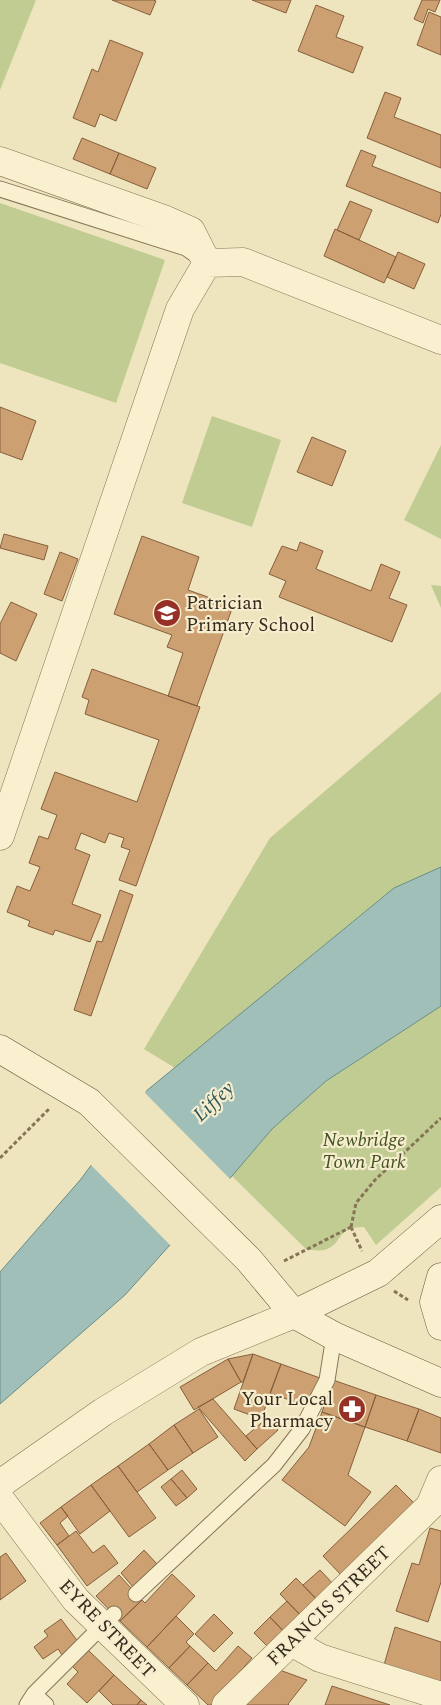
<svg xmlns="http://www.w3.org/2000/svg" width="441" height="1705" viewBox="0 0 441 1705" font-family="Spectral,serif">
  <rect width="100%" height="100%" fill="#eee4bd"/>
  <path fill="#c0cc92" d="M 0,0 L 36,0 L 0,90 Z
    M 0,203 L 165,260 L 116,403 L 0,363 Z
    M 212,416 L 281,440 L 252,527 L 182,503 Z
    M 441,445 L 441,539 L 404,520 Z
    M 431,585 L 441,586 L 441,608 Z
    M 441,692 L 441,868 L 385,895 L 175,1068 L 144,1049 L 270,838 Z
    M 441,1006 L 441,1187 L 376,1245 L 364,1227 C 334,1227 344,1245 324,1250 C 319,1251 312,1250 307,1250 L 232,1176 L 272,1129 L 326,1081 Z"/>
  <path fill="#a1bfb9" stroke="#698d87" d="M 441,867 L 441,1006 L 326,1081 L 272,1129 L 232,1176 L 125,1295 L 0,1404 L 0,1272 L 81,1179 L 145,1092 L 394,888 Z"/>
  <path fill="#eee4bd" d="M 148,1087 L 145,1093 L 232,1181 L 172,1247 L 89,1163 Z"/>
  <path fill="#cda072" stroke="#865f3c" d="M 112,0 L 153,0 L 156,1 L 150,15 Z
    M 252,0 L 291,0 L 286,13 Z
    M 422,0 L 440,0 L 435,12 L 428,9 L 423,23 L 414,19 Z
    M 316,5 L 344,16 L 336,37 L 363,47 L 353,73 L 298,51 Z
    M 429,12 L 441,17 L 441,55 L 417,45 Z
    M 110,40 L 143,53 L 116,121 L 100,114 L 95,127 L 73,118 L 92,69 L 98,72 Z
    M 385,92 L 401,98 L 394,117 L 441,135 L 441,168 L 367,138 Z
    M 82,138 L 119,153 L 110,174 L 73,159 Z
    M 361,150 L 376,156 L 372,166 L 441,193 L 441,214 L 438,223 L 346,186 Z
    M 119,153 L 156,168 L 147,189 L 110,174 Z
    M 350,201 L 372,210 L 359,240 L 337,230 Z
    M 335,229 L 396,257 L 384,283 L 324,256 Z
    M 398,252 L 425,264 L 414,289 L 387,277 Z
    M 0,407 L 36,421 L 22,460 L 0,452 Z
    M 312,437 L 346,451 L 332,486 L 297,472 Z
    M 4,534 L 48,546 L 44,560 L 0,548 Z
    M 142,536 L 199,557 L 188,590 L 233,606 L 197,706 L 168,696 L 183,653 L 167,647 L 172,635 L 114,614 Z
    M 300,542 L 323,551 L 316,569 L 371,591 L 381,564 L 400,572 L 389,598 L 407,605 L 392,642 L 279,597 L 286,581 L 269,574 L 282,546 L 297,551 Z
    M 60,552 L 78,559 L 62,601 L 44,594 Z
    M 11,602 L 37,614 L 16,661 L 0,653 L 0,624 Z
    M 92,669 L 200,707 L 136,886 L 119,880 L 130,850 L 121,847 L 124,838 L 109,833 L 105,843 L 81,833 L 75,849 L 90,855 L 72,904 L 101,915 L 90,942 L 55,930 L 53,935 L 28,926 L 30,921 L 7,912 L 17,886 L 30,891 L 40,867 L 29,863 L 39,836 L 48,839 L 57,815 L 41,809 L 55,772 L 137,802 L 159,740 L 85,714 L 89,700 L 82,697 Z
    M 120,890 L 133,895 L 91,1016 L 74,1010 L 97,941 L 102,942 Z
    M 253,1354 L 243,1382 L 241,1382 L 228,1359 Z
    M 253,1354 L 281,1364 L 261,1419 L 234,1409 Z
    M 228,1359 L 241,1382 L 194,1410 L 180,1387 Z
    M 281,1364 L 320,1378 L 309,1407 L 270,1393 Z
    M 333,1380 L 376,1395 L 365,1427 L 322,1412 Z
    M 376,1395 L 419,1409 L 407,1441 L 365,1427 Z
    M 213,1399 L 257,1449 L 245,1461 L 198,1407 Z
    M 199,1409 L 218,1437 L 193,1453 L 174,1425 Z
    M 419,1409 L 441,1418 L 441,1453 L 407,1441 Z
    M 322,1412 L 365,1427 L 348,1475 L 371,1492 L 345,1526 L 282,1480 L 309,1447 Z
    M 267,1418 L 278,1430 L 257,1449 L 246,1436 Z
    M 174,1425 L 193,1453 L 168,1470 L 149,1444 Z
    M 149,1444 L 168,1470 L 137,1492 L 118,1466 Z
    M 118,1466 L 156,1518 L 129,1537 L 91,1485 Z
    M 182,1470 L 197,1489 L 187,1498 L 171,1479 Z
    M 171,1479 L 187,1498 L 176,1506 L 161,1487 Z
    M 91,1485 L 110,1511 L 80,1534 L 61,1507 Z
    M 396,1485 L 415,1504 L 344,1578 L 323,1556 Z
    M 61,1507 L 68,1516 L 60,1523 L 69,1536 L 57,1545 L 40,1523 Z
    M 430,1528 L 441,1531 L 441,1582 L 428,1622 L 396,1611 L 412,1563 L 419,1565 Z
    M 76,1531 L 93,1553 L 104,1545 L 118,1563 L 87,1586 L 57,1545 Z
    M 144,1550 L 157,1564 L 133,1587 L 121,1573 Z
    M 6,1553 L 26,1581 L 0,1600 L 0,1557 Z
    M 320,1570 L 336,1587 L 319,1602 L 303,1585 Z
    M 172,1574 L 195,1596 L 147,1647 L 120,1621 L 142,1600 L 145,1603 Z
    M 119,1575 L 142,1600 L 120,1621 L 96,1596 Z
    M 296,1578 L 319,1602 L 303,1618 L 280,1594 Z
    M 287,1601 L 303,1618 L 286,1634 L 270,1617 Z
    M 214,1614 L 233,1633 L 214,1652 L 195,1634 Z
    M 176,1616 L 194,1634 L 186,1642 L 190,1646 L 169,1668 L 147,1647 Z
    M 270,1617 L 286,1634 L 270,1649 L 254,1633 Z
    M 61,1619 L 79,1643 L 62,1655 L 58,1649 L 43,1659 L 34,1647 L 48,1636 L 44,1631 Z
    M 395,1627 L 441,1642 L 441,1683 L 384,1665 Z
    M 190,1646 L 208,1663 L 187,1685 L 169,1668 Z
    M 238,1646 L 252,1658 L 230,1683 L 220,1705 L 208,1705 L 187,1685 L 208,1663 L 216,1671 Z
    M 88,1650 L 114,1675 L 87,1703 L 67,1684 L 78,1672 L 72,1666 Z
    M 277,1669 L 307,1680 L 288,1704 L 289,1705 L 245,1705 Z
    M 114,1675 L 141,1700 L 137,1705 L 113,1705 L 99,1691 Z
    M 332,1686 L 390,1705 L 325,1705 Z
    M 141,1700 L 147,1705 L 137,1705 Z"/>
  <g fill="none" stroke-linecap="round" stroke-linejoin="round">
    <g stroke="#867456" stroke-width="17">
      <path id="service" d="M 0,189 L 186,248 L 199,257
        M 136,1594 L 274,1465 L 302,1429 L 327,1380 L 334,1336
        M 34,1694 L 46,1705
        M 27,1705 L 34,1694 L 114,1614"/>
    </g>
    <g stroke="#867456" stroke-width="29">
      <path id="minor" d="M 0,161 L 166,220 L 191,231 L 207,263
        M 0,836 L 180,309 L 207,263 L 243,262 L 441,340
        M 291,1642 L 320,1658 L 441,1696
        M 226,1705 L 430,1506 L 441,1480"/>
    </g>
    <g stroke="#867456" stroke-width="29">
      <path id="tertiary" d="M 0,1484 L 103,1412 L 201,1352 L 294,1314
        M 0,1499 L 76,1600 L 185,1705"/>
    </g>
    <g stroke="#68553a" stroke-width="29">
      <path id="secondary" d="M 0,1049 L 89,1102 L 249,1260 L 294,1314 L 334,1336 L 441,1383
        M 441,1277 L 434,1302 L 441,1326
        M 294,1314 L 378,1273 L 441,1219"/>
    </g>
    <path stroke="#867456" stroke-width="3" stroke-dasharray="4 2.5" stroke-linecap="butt" d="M 0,1158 L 50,1108
      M 351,1227 L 356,1203 L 375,1180 L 441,1118
      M 351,1227 L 362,1251
      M 284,1261 L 351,1227
      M 394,1291 L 408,1300"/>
    <use href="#service" stroke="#f9f0d0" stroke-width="15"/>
    <use href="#minor" stroke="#f9f0d0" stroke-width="28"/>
    <use href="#tertiary" stroke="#f9f0d0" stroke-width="28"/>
    <use href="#secondary" stroke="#f9f0d0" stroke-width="28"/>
  </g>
  <defs>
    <g id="school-disc" transform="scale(1.4375)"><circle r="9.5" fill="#962f26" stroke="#f5edcd"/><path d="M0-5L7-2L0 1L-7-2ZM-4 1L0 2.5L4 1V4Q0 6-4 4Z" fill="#fff"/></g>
    <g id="pharmacy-disc" transform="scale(1.4375)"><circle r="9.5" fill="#962f26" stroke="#f5edcd"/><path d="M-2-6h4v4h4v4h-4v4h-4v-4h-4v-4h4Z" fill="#fff"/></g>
  </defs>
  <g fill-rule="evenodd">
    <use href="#school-disc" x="167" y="613"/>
    <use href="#pharmacy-disc" x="352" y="1409"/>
  </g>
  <g text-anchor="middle" stroke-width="4.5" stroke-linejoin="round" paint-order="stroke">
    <g font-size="19" fill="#352a1b" stroke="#f5edcd" text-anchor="start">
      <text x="186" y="609">Patrician<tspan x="186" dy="22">Primary School</tspan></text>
      <text x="333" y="1405" text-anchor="end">Your Local<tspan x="333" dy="22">Pharmacy</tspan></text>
    </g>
    <g font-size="19" font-style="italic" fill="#425222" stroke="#f5edcd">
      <text x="364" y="1146">Newbridge<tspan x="364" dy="22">Town Park</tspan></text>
    </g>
    <g font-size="19" fill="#352a1b" stroke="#f5edcd">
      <text transform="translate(328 1605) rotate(-44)" y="7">FRANCIS STREET</text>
      <text transform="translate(108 1628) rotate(46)" y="7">EYRE STREET</text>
    </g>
    <g font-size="20" font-style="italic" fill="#2a5455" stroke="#f5edcd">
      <text transform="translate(213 1101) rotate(-44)" y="7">Liffey</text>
    </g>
  </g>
</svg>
